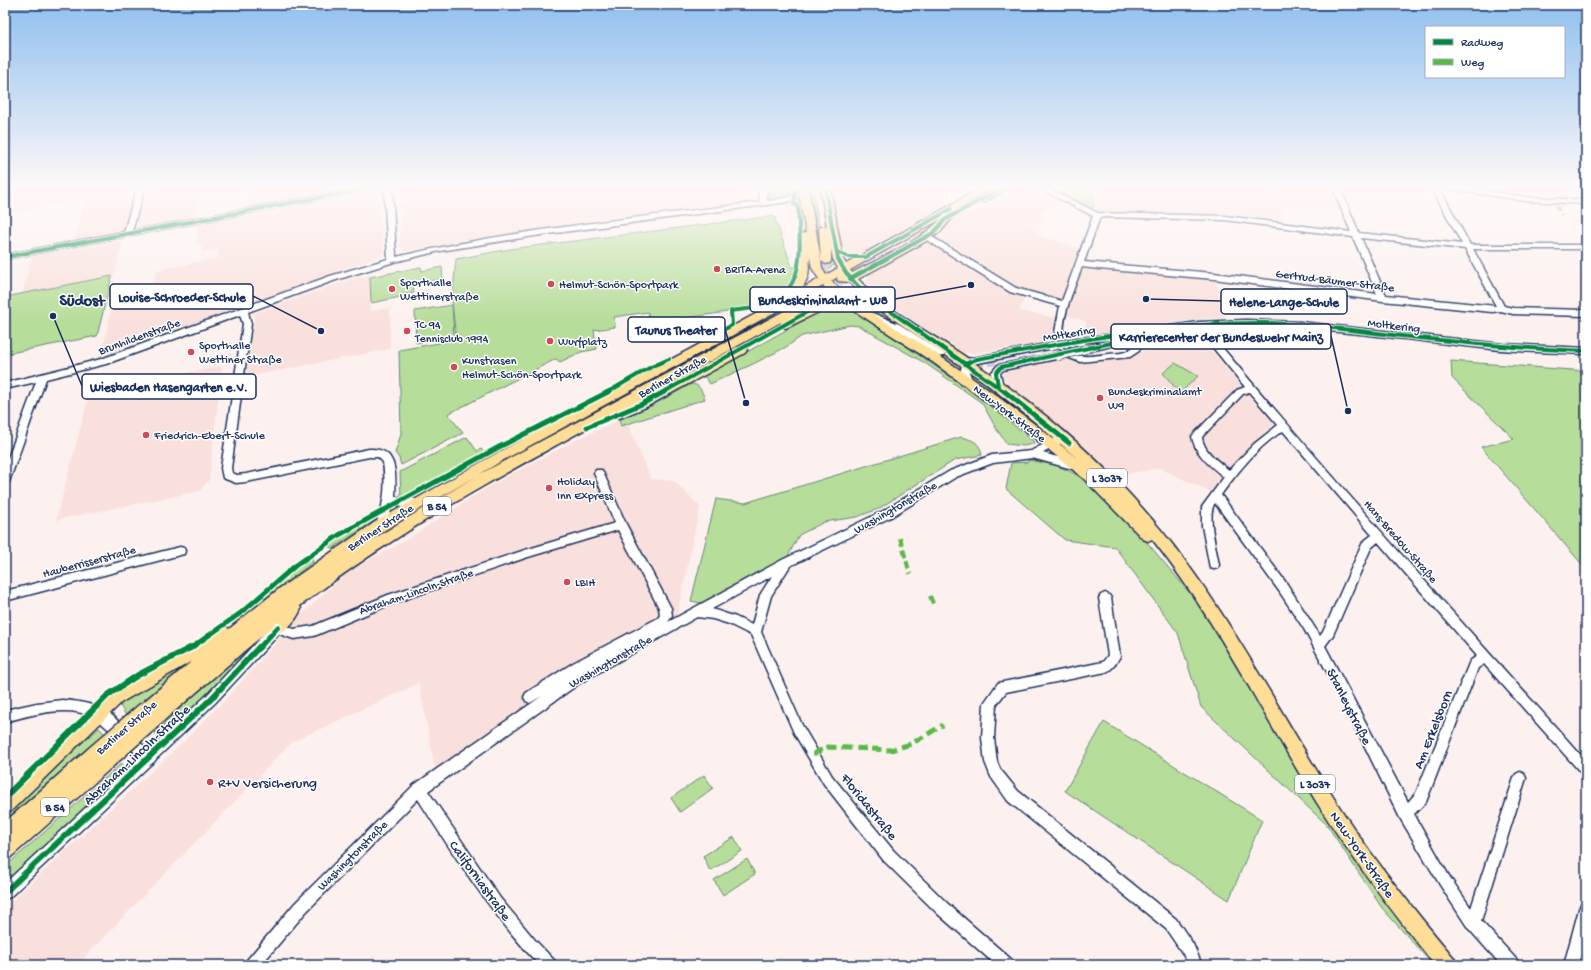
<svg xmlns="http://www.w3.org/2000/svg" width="1591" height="970" viewBox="0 0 1591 970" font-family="'Gochi Hand',sans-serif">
  <rect width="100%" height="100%" fill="#fcf1ef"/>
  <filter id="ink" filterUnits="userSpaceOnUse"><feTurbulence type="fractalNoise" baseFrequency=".025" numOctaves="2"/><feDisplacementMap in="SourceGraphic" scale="8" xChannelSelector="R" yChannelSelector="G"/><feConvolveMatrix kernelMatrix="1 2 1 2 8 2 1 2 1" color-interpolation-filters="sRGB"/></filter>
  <g filter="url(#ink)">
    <path fill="#f9e0dc" d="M 5,187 L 136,187 L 124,228 L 121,232 L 74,242 L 85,199 L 7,214 L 5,219 Z
      M 188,187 L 201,187 L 197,218 L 144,229 L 136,228 L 146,195 Z
      M 252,187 L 356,187 L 252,208 Z
      M 407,187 L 553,187 L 555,195 L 558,194 L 557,187 L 756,187 L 757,201 L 540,228 L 405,251 L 400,248 L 399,204 L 404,203 L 405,190 Z
      M 831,187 L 936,187 L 941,200 L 967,215 L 1017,187 L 1033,187 L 1061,201 L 1040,213 L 1046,221 L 1031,224 L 1040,236 L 1080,248 L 1062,297 L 1058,299 L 1027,291 L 1019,311 L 1056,318 L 1053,338 L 1044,343 L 975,353 L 964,353 L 901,313 L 871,288 L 866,281 L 869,275 L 888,264 L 867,251 L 860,254 L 851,254 L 845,251 L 843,248 Z
      M 1092,187 L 1331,187 L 1342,211 L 1279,206 L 1285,223 L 1231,216 L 1105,212 L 1094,209 Z
      M 379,189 L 383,249 L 383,253 L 378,257 L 101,357 L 116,288 L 154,281 L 157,270 L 218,258 L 218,249 L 202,252 L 203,245 L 197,244 L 198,223 Z
      M 123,240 L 114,275 L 22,294 L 32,256 Z
      M 1088,268 L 1216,278 L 1224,317 L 1160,324 L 1085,336 L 1086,321 L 1066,315 L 1082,271 Z
      M 370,275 L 370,311 L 390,308 L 390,349 L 246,377 L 255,313 L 354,278 Z
      M 1198,337 L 1202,339 L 1249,396 L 1273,422 L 1273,425 L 1222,477 L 1210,492 L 1160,468 L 1115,476 L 1004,380 L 1003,377 L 1003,373 L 1007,369 L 1067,358 L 1079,362 L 1094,363 L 1128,358 L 1150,346 Z
      M 222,366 L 209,480 L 200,491 L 56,520 L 90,391 Z
      M 619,420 L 621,426 L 628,424 L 651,479 L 674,481 L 700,507 L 677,616 L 577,673 L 435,769 L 419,683 L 292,742 L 77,965 L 5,965 L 5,907 L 178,747 L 226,699 L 300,616 L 346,573 L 406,540 L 493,484 L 576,440 Z"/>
    <path fill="#b6dd99" stroke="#68867c" d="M 768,187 L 795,187 L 795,190 L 790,196 L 769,199 Z
      M 808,187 L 813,187 L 822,246 L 830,245 L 836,264 L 825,271 L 821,263 L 817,227 Z
      M 1050,187 L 1092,187 L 1094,207 L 1089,207 Z
      M 774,216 L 792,267 L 796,267 C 791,305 764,304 732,309 L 727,311 L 727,312 L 677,319 L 676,317 L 670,318 L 670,320 L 650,324 L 648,312 L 614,317 L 615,327 L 594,330 L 597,349 L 581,352 L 560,362 L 556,359 L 448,414 L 463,433 L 401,465 L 399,458 L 395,453 L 401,434 L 399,350 L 456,340 L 452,301 L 456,259 L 510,249 Z
      M 421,267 L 422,271 L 442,267 L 443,279 L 413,284 L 414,293 L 401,295 L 401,297 L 371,303 L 370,277 Z
      M 112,276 L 97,336 L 5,354 L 5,297 Z
      M 851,290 L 869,305 L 899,323 L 880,314 L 844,294 Z
      M 799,298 L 803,298 L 811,302 L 812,307 L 670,385 L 669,384 L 809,305 L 797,299 L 772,316 L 443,495 L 398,522 L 350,554 L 396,521 L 531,444 L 765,318 Z
      M 452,305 L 454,336 L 416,343 L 415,311 Z
      M 837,306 L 853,310 L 973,392 L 1033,441 L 1034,444 L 1023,446 L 1007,444 L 997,430 L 982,403 L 925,363 L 859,326 L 850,325 L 802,336 L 786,347 L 755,363 L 710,384 L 704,376 L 820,311 L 828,308 Z
      M 1451,361 L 1586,371 L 1586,569 L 1481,447 L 1514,439 L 1452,378 Z
      M 1175,363 L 1198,376 L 1180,393 L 1177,390 L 1163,373 Z
      M 969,370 C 987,384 1044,423 1052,439 L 973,381 L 970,376 Z
      M 691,384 C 700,384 702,392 705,399 L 621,426 L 619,420 L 653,405 Z
      M 575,405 L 578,406 L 401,499 L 400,472 L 467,437 L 477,451 L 481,449 L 484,452 Z
      M 579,408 L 414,500 L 406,500 Z
      M 961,437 C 973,440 980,442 982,455 L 955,460 L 878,509 L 857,517 L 824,522 L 799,535 L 787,558 L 701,603 L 691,601 L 716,499 L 745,503 Z
      M 1028,460 L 1056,465 L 1086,479 L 1145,540 L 1200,605 L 1437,965 L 1433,965 L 1382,908 L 1327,825 L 1201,707 L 1178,633 L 1115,547 L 1065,540 L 1006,489 L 1011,463 L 1028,462 Z
      M 381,513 L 374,521 L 333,548 L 329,547 L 329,544 L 340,536 Z
      M 312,555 L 313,562 L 244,615 L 243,614 L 295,567 Z
      M 271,626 L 220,682 L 175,724 L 163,732 L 154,734 L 164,724 L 164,722 Z
      M 223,638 L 127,717 L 118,702 Z
      M 1104,722 L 1262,820 L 1229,900 L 1065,791 Z
      M 99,728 L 106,735 L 5,826 L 5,811 L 83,733 L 89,737 Z
      M 122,763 L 121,772 L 115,780 L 5,882 L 5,867 Z
      M 704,775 L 713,788 L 680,812 L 671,798 Z
      M 734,837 L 742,851 L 710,871 L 703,856 Z
      M 747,859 L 755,874 L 723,895 L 714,880 Z"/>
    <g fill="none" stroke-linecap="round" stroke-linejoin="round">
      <path stroke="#cfcad2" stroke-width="8" stroke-dasharray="8 4" stroke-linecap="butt" d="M 941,354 C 960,362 978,364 998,361"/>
      <path stroke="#cfcad2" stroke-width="10" stroke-dasharray="10 5.5" stroke-linecap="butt" d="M 816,287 L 822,277 L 826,261
        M 807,303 L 859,268"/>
      <g stroke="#1b2f5e" stroke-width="3">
        <path id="minor" d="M 137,187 L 145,187 L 132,231 L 362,187 L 378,187 L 375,189 L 5,259 L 5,255 L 124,232 Z
          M 384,187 L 392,187 L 396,257 C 515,229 639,218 760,202 L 758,187 L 766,187 L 767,201 L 786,198 L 803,191 L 807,193 L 788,202 L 541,235 L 440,251 L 394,262 L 336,280 L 248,312 L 251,324 L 231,468 L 232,473 L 237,475 L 246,474 L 369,449 C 398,447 396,475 395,496 C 403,502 411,497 420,500 L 421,503 L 420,506 L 406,508 L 393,505 L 384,529 L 380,530 L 376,529 L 375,526 C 385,505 386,485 383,462 L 378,457 L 369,457 L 246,482 L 236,483 L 223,478 L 221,468 L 243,324 L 240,315 L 106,364 L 46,379 L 10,479 L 9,482 L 5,483 L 5,466 L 36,382 L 5,389 L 5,383 L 101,359 L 330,276 L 388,259 Z
          M 1036,187 L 1045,187 L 1098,213 L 1225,216 L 1351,232 L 1332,187 L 1340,187 L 1359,233 L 1462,244 L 1431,187 L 1439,187 L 1470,245 L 1586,245 L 1586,249 L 1473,249 L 1504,306 L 1513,308 L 1586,310 L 1586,316 L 1513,314 L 1501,311 L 1492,312 L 1383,301 L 1214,279 L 1099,269 L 1082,267 C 1075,287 1058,322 1065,344 C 1071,362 1096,355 1109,354 C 1114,353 1120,354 1125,352 C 1132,350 1134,343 1138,336 L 1128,338 L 1130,340 L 1129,342 L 1086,352 L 1083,351 L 1082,349 L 1083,347 L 1118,339 L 1078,343 L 1077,341 L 1081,338 L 1199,322 L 1246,320 L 1300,322 L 1503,344 L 1586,348 L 1586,354 C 1558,353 1529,352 1501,350 C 1403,340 1305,323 1206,328 C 1328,475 1458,618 1586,761 L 1586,776 L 1582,774 L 1484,664 L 1478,668 L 1426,802 L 1414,814 L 1449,876 L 1471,908 L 1514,778 L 1516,774 L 1520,772 L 1524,774 L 1526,778 L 1481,921 L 1517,960 L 1519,965 L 1501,965 L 1468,928 L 1440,885 L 1400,818 L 1342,700 L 1304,629 L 1279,591 L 1215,503 C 1206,514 1217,551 1219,565 L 1218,568 L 1214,569 L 1210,568 L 1202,526 L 1202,507 L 1224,477 C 1211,467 1194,453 1192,436 L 1237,390 L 1245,387 L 1197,328 L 1146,335 L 1139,351 L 1130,357 L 1080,362 L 1067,357 L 1057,346 L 1055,332 L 1060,306 L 1010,292 L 922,237 L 926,235 L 929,235 L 1016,288 L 1062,301 L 1093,216 ZM 1100,217 L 1225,220 L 1353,237 L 1377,294 L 1214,273 L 1084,262 ZM 1361,238 L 1465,249 L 1496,306 L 1386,295 ZM 1249,392 L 1278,425 L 1254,444 L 1229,470 C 1219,462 1203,451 1202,437 L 1243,394 ZM 1283,431 L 1372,535 L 1363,542 L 1323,632 L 1320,636 L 1287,584 L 1221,495 C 1236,474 1260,444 1283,431 ZM 1378,542 L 1477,656 L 1470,661 L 1416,793 L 1408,802 L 1325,646 L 1333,635 L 1371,548 Z
          M 1446,187 L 1464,187 L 1526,197 L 1586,200 L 1586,204 L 1526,201 L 1449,189 Z
          M 870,312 L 899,324 L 945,354 L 944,356 L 938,356 L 893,328 L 867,317 L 866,315 L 867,313 Z
          M 1051,343 L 1055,346 L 1054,348 L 973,364 L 970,365 L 969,372 L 973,382 L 968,385 C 958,382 959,364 967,359 Z
          M 1058,353 L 1062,356 L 1061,358 L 1003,370 L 1000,373 L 1003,386 L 1001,388 L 998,389 L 993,386 L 991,373 L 998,365 Z
          M 1057,437 L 1062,441 L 1060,444 L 1043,453 L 1079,463 L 1081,466 L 1079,469 L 1076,470 L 1032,458 L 993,463 L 956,477 L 891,517 L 790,566 L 771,596 L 761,632 L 802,725 L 832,776 L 894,851 L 948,904 L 1012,960 L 1014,965 L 996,965 L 938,914 L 884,861 L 824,784 L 794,733 L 751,635 L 729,624 L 713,619 L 697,617 L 580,683 L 428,791 L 500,898 L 535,940 L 554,960 L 556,965 L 539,965 C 492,915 455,857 418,799 L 305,913 L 261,965 L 245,965 L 247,960 L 295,903 L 414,785 L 542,696 L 530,703 L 526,701 L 524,697 L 526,693 L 573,663 L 658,618 L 660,615 L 659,608 L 618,530 L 525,558 L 391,604 L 314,636 L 294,639 L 279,634 L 215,703 L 156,759 L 154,762 L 151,764 L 10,897 L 5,899 L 5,883 L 140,757 L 133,751 L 131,747 L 133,743 L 137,741 L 149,749 L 207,695 L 274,623 L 278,622 L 294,629 L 313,626 L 388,595 L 525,550 L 615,523 L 594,473 L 596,470 L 602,470 L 626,524 L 671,608 L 672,616 L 668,622 L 782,560 L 883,511 L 950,471 L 992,455 L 1031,451 ZM 772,576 L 760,595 L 752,625 L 736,617 L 712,609 Z
          M 180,547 L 184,548 L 185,551 L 184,554 L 180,555 L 5,601 L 5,591 Z
          M 1105,593 L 1109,595 L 1111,598 L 1120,656 C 1117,662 1112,670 1106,672 L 1006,692 L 996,705 L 994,738 L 997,762 L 1000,769 L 1018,791 L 1176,919 L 1193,944 L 1202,965 L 1188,965 L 1183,954 L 1166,929 L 1008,801 L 991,777 L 985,762 L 982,738 L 984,703 L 998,683 L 1103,662 L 1108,655 L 1099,598 L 1101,595 Z
          M 62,700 C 82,701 113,707 122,728 L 120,732 L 116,734 C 106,730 101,720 91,716 C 65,705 31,715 5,722 L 5,710 L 37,703 Z
          M 1586,902 L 1586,935 L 1578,965 L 1564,965 L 1579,909 L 1581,904 Z"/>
      </g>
      <g stroke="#1b2f5e" stroke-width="3">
        <path id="major" d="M 798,187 L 808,187 L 821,260 L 819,229 L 820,227 L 827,227 L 820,187 L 830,187 L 843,259 L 846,264 L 983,187 L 995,187 L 946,216 L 951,219 L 941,231 L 930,239 L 858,279 C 890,314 935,335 973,362 C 1035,404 1094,453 1143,509 C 1218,593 1269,694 1328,789 C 1365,849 1409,904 1454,958 L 1456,965 L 1435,965 C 1393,913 1353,860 1317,803 C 1263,715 1217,621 1152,539 L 1148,541 L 1143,539 L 1083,478 L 1020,426 L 934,363 L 847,306 L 827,308 L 786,328 L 782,327 L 780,324 L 781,322 L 636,402 L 737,347 L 745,347 L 747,350 L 745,353 L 646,407 L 619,418 L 615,417 L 613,414 C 505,473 397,531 300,606 L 301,609 C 297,619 284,636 273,632 L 271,628 L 162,722 L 156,724 L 150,722 L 148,716 L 146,717 L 140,715 L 138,710 L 140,705 L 192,661 L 122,702 L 11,811 L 5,813 L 5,793 L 112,692 L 137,676 L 221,629 L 226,627 L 229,629 L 280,588 L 375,522 L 492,456 L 787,297 C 799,276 800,260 800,236 L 801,234 L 806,233 ZM 941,219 C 920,242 880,258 852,273 L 850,270 ZM 831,249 L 833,259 L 838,268 L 826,275 L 822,268 L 821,261 L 826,264 L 830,263 L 831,261 ZM 810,257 L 812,268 L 819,279 L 803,288 L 808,276 ZM 838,277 L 837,279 L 838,281 L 849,282 L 873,305 L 893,319 L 983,381 L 1035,422 L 1079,460 C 1031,420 981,383 929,349 C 898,328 856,307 831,281 ZM 823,286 L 838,299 L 820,302 L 798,313 L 808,302 L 807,300 L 799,300 L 788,309 L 478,475 L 365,544 L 385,530 L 500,462 Z
          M 998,187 L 1010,187 L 985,202 L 979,202 L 977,200 L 979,198 Z
          M 95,746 L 101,748 L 103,755 L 105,754 L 111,756 L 113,762 L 111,768 L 11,857 L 5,860 L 5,822 L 89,748 Z"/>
      </g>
      <use href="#minor" fill="#fff" fill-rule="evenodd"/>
      <use href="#major" fill="#fedd96" fill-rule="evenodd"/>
      <g stroke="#1b2f5e" stroke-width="10" stroke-linecap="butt">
        <path id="minor-bridge" d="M 1051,346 L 1081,341
          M 1058,356 L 1086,349"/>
      </g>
      <g stroke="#1b2f5e" stroke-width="20" stroke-linecap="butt">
        <path id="major-bridge" d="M 95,754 L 146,710
          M 105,762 L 156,717"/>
      </g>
      <use href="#minor-bridge" stroke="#fff" stroke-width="8"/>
      <use href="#major-bridge" stroke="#fedd96" stroke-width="17"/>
      <path stroke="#58b947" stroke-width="3.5" stroke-dasharray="6 3.5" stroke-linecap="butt" d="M 1556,206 L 1562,215"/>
      <path stroke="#58b947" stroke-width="4" stroke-dasharray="8 4" stroke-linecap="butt" d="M 900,538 L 910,574
        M 930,596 L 934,606"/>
      <path stroke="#58b947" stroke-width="5" stroke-dasharray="10 5" stroke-linecap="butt" d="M 813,754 L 828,747 L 891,750 L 911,744 L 943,725"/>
      <g stroke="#fff" stroke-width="6">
        <path id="cycleway-far2" d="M 825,187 L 838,259 L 846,273 L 859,287 L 876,301 L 1005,392
          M 837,252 L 848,257 L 866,257 L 951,209
          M 5,257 L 375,187
          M 850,279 L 933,233 L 946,219 L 1005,187
          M 708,339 L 732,325 L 731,311 C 744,309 758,309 770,304 C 807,286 800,242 798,208 L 797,205 L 794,204 L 796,187
          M 967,363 L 977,359 C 1072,342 1167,322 1264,323 C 1310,324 1356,331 1402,336 C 1463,343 1524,349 1586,351
          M 998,386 L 996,373 L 1001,367 L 1125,340
          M 608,392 L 651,367 L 669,359
          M 664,392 L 816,307 L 834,302 L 850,303"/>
      </g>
      <g stroke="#fff" stroke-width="8">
        <path id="cycleway-far1" d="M 1004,391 L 1069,443
          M 587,427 L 642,404 L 666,391
          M 191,648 L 242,612 L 295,566 L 339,535 L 499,447 L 610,391
          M 259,648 L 278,627"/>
      </g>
      <g stroke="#fff" stroke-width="9">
        <path id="cycleway" d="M 5,797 L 108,695 L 138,675 L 192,647
          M 5,892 L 211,699 L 259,647"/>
      </g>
      <use href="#cycleway-far2" stroke="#00873e" stroke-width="4"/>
      <use href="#cycleway-far1" stroke="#00873e" stroke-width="5"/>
      <use href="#cycleway" stroke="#00873e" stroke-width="6"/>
    </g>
  </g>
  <linearGradient id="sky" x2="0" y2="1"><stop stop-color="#90c0ee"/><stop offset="0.58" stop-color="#fef9f8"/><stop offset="1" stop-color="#fef9f8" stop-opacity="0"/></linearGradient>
  <rect width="1591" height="323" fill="url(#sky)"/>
  <g fill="#d1495b" stroke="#fff" stroke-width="1.5">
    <circle cx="717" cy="269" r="4"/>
    <circle cx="551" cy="284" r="4"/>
    <circle cx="392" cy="289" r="4"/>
    <circle cx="407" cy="331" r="4"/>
    <circle cx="550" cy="341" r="4"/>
    <circle cx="191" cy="352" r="4"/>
    <circle cx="454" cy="367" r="4"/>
    <circle cx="1100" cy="398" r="4"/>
    <circle cx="146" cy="435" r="4"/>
    <circle cx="549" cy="488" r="4"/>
    <circle cx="567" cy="582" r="4"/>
    <circle cx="210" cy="782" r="4"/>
  </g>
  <g text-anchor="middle" stroke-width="3" stroke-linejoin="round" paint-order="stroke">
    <g fill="#fff" stroke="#5f6d8e" stroke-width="1">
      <rect x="1087" y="469" width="40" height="18" rx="3"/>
      <rect x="423" y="497" width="28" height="18" rx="3"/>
      <rect x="1295" y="775" width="40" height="18" rx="3"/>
      <rect x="41" y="798" width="28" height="18" rx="3"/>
    </g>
    <g font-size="11" font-weight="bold" fill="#1b2f5e">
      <text x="1107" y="482">L 3037</text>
      <text x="437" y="510">B 54</text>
      <text x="1315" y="788">L 3037</text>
      <text x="55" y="811">B 54</text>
    </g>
    <g font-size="12" fill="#1b2f5e" stroke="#fff" text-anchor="start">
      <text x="725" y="273">BRITA-Arena</text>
      <text x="400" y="286">Sporthalle<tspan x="400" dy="14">Wettinerstraße</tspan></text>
      <text x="559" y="288">Helmut-Schön-Sportpark</text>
      <text x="415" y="328">TC 94<tspan x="415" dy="14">Tennisclub 1994</tspan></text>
      <text x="558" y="345">Wurfplatz</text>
      <text x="199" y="349">Sporthalle<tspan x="199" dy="14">Wettiner Straße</tspan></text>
      <text x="462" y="364">Kunstrasen<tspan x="462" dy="14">Helmut-Schön-Sportpark</tspan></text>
      <text x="1108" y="395">Bundeskriminalamt<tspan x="1108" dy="14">W9</tspan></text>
      <text x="154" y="439">Friedrich-Ebert-Schule</text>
      <text x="557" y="485">Holiday<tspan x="557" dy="14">Inn Express</tspan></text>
      <text x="575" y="586">LBIH</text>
    </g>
    <g font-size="12" fill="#1b2f5e" stroke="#fff">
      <text transform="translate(1335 280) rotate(7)" y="4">Gertrud-Bäumer-Straße</text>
      <text transform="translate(1394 325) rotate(7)" y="4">Moltkering</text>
      <text transform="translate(1069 333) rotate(-9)" y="4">Moltkering</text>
      <text transform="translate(139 336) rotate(-20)" y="4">Brunhildenstraße</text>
      <text transform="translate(672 376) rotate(-29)" y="4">Berliner Straße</text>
      <text transform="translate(1010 413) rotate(37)" y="4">New-York-Straße</text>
      <text transform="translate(895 507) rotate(-30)" y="4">Washingtonstraße</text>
      <text transform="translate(380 527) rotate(-33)" y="4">Berliner Straße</text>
      <text transform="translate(1401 541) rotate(49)" y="4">Hans-Bredow-Straße</text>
      <text transform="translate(89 561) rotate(-15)" y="4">Hauberrisserstraße</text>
      <text transform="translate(416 591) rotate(-19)" y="4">Abraham-Lincoln-Straße</text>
      <text transform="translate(610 661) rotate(-30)" y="4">Washingtonstraße</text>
      <text transform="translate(126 727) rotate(-41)" y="4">Berliner Straße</text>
      <text transform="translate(352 855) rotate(-45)" y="4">Washingtonstraße</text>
    </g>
    <g font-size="14" fill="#1b2f5e" stroke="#fff">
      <text transform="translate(1350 706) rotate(63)" y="5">Stanleystraße</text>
      <text transform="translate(1432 729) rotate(-68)" y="5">Am Erkelsborn</text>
      <text transform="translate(136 754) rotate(-43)" y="5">Abraham-Lincoln-Straße</text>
      <text transform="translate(870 806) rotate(51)" y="5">Floridastraße</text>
      <text transform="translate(1363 854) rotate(55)" y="5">New-York-Straße</text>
      <text transform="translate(481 880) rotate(54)" y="5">Californiastraße</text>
    </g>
    <g font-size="14" fill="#1b2f5e" stroke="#fff" text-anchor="start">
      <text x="218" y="787">R+V Versicherung</text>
    </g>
    <g font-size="16" font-weight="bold" fill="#1b2f5e" stroke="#fff">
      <text x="82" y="305">Südost</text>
    </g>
  </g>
  <path fill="none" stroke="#1b2f5e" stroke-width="1.5" d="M321 331L253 296M971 285L895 299M1146 299L1221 301M746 403L725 329M1348 411L1331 336M53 316L82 386"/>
  <g fill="#1b2f5e" stroke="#fff" stroke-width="1.5">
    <circle cx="321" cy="331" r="4"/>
    <circle cx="971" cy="285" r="4"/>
    <circle cx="1146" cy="299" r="4"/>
    <circle cx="746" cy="403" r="4"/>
    <circle cx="1348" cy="411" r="4"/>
    <circle cx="53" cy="316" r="4"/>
  </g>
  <g fill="#fff" stroke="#1b2f5e" stroke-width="1.5">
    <rect x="110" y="284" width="143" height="25" rx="4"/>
    <rect x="750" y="287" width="145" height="25" rx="4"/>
    <rect x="1221" y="289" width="126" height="25" rx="4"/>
    <rect x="628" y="317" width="97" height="25" rx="4"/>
    <rect x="1111" y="324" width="220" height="25" rx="4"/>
    <rect x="82" y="374" width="174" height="25" rx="4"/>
  </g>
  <g font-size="13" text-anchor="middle" font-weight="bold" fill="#1b2f5e">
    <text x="182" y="301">Louise-Schroeder-Schule</text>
    <text x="823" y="304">Bundeskriminalamt - W8</text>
    <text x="1284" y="306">Helene-Lange-Schule</text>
    <text x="676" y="334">Taunus Theater</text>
    <text x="1221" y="341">Karrierecenter der Bundeswehr Mainz</text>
    <text x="169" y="391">Wiesbaden Hasengarten e.V.</text>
  </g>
  <rect width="1591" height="970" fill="none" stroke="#fff" stroke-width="20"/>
  <rect x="10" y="10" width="1571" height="950" fill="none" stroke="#1b2f5e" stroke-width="1.5" filter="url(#ink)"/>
  <rect x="1425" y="26" width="140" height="52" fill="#ffffff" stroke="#a4acbf"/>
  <rect x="1433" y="39" width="20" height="6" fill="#00873e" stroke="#a4acbf"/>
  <text x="1461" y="46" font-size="12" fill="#1b2f5e">Radweg</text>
  <rect x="1433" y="59" width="20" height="6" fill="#58b947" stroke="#a4acbf"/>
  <text x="1461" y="66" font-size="12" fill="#1b2f5e">Weg</text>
</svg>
